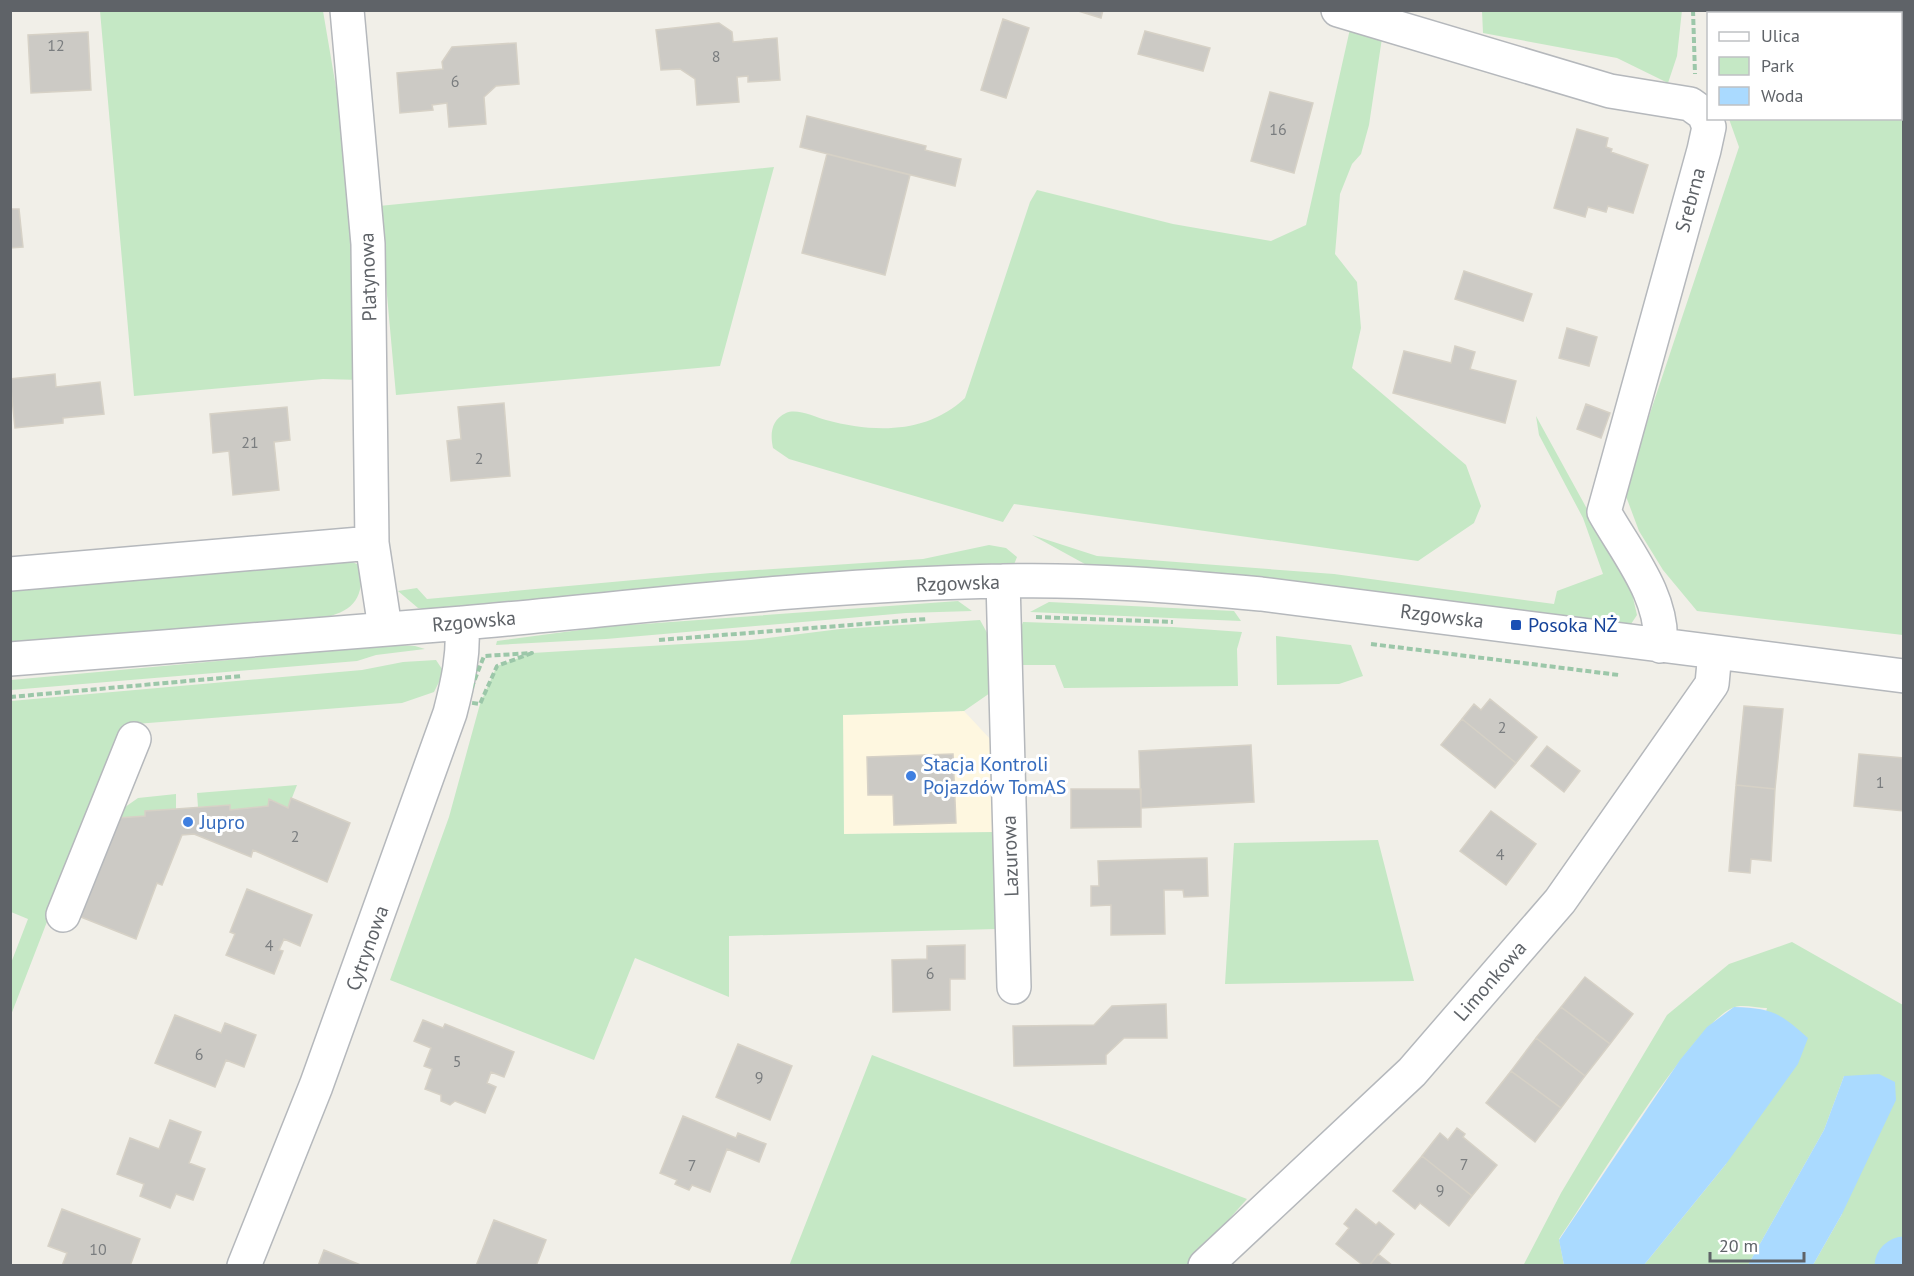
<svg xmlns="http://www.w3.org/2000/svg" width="1914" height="1276" viewBox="0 0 1914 1276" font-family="'PT Sans',sans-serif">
  <rect width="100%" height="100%" fill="#f1efe8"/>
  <path fill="#fef7e0" d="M 964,711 L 993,742 L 995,832 L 844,834 L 843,715 Z"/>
  <path fill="#c5e8c5" d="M 1682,10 L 1677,56 L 1668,83 L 1617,58 L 1483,33 L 1482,11 Z
    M 100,11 L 323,11 L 340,111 L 355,240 L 363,380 L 323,379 L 134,396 Z
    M 1720,11 L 1903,11 L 1903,635 L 1697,611 L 1663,570 L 1639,531 L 1624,491 L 1739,147 L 1729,119 L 1900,118 L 1900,14 L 1720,14 Z
    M 1350,29 L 1382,38 L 1369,125 L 1361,154 L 1352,164 L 1340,194 L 1335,254 L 1357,282 L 1361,328 L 1352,368 L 1466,465 L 1481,506 L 1474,523 L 1418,561 L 1014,504 L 1003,522 L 789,459 L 773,448 C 770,434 771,420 786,413 C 797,408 815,417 826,420 C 874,433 927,434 965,398 L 1030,202 L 1037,190 L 1173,224 L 1271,241 L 1306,225 Z
    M 774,167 L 720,366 L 396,395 L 379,206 Z
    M 1536,416 L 1631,589 L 1637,615 L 1631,624 L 1094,569 L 1032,535 L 1097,556 L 1334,574 L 1554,604 L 1557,591 L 1603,574 L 1583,518 L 1539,435 Z
    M 989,545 L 1006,548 L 1017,557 L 1013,567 L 432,611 L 418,608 L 398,591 L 417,588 L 427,599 L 711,573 L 923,559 Z
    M 346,559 L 361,566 C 364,604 350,612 316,620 L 11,647 L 11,580 Z
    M 958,601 L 972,611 L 906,613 L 606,639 L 496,645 L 497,641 L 602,627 Z
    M 1049,602 L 1234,611 L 1241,621 L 1030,612 Z
    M 980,620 L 991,640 L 990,693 L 964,711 L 843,715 L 844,834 L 995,832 L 996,929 L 729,936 L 729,997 L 635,958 L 594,1060 L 390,980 L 449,817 L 480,704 L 497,666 L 532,653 L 751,640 L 840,629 Z
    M 1023,622 L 1173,627 L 1242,632 L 1237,649 L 1238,686 L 1064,688 L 1055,665 L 1017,665 L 1017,639 Z
    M 1276,636 L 1351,645 L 1363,676 L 1339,684 L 1277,685 Z
    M 392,645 L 415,646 L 425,649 L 376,655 L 357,661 L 11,690 L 11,680 Z
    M 436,660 L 444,672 L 434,692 L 402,703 L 123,725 L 11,1015 L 11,963 L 28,919 L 11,912 L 11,701 L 362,670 L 403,662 Z
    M 297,785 L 288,808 L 268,806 L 230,810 L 229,805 L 198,807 L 197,793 Z
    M 176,794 L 176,809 L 145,811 L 145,816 L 118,818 L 118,812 L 138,798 Z
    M 1378,840 L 1414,981 L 1225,984 L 1234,843 Z
    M 1792,942 L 1903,1005 L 1903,1265 L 1813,1265 L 1842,1214 L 1844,1076 L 1824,1130 L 1748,1265 L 1644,1265 L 1726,1164 L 1767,1008 C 1757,1008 1743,1004 1735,1007 C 1697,1017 1587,1199 1559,1239 L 1564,1265 L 1523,1266 L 1561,1193 L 1667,1015 L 1729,964 Z
    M 872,1055 L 1247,1199 L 1188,1265 L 789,1266 Z"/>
  <path fill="#aadaff" d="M 1734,1007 C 1772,1008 1780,1013 1808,1038 L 1798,1064 L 1726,1164 L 1644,1265 L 1564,1265 L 1559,1240 L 1680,1060 L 1707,1027 Z
    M 1879,1074 L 1895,1082 L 1896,1100 L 1842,1214 L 1813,1265 L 1748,1265 L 1824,1130 L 1844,1076 Z"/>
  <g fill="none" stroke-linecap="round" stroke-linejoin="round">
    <path stroke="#aadaff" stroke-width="57" d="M 1903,1266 L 1904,1265"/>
  </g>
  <path fill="#cccac5" stroke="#d6d1c6" stroke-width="1.5" d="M 1075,10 L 1103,10 L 1101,18 Z
    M 1003,19 L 1029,28 L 1006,98 L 981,90 Z
    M 719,23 L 732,32 L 733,42 L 777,38 L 780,80 L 748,82 L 748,76 L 737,77 L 739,102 L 697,105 L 695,79 L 680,69 L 661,70 L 656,30 Z
    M 1145,31 L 1210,48 L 1203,71 L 1138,54 Z
    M 88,32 L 91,90 L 31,93 L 28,35 Z
    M 516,43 L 519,84 L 496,86 L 484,97 L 486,124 L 449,127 L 447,103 L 432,105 L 433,110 L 400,113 L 397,73 L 443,69 L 442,62 L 452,47 Z
    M 1270,92 L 1313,103 L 1294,173 L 1251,161 Z
    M 807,116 L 926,146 L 925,150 L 961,159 L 955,186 L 800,147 Z
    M 1577,129 L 1608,138 L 1606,147 L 1612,149 L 1611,152 L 1648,165 L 1633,213 L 1608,206 L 1606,212 L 1588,207 L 1585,217 L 1554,208 Z
    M 827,154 L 910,175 L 885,275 L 802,253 Z
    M 10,209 L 19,209 L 23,247 L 10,248 Z
    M 1464,271 L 1532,294 L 1523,321 L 1455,299 Z
    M 1567,328 L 1597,337 L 1589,366 L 1559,358 Z
    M 1455,346 L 1475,352 L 1470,369 L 1516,381 L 1505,423 L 1393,393 L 1404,351 L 1451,363 Z
    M 55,374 L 56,387 L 100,382 L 104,414 L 63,418 L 63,423 L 15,428 L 10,379 Z
    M 504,403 L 510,476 L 451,481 L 447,441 L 461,439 L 458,407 Z
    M 1586,404 L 1610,413 L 1601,438 L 1577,429 Z
    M 287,407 L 290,440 L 274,442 L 279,490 L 233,495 L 229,451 L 213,453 L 210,414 Z
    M 1490,699 L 1537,737 L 1516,763 L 1462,719 L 1474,704 L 1481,710 Z
    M 1744,706 L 1783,709 L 1775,789 L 1736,785 Z
    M 1462,719 L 1516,763 L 1495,788 L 1441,745 Z
    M 1251,745 L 1254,802 L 1141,808 L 1139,751 Z
    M 1547,746 L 1580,771 L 1564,792 L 1531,766 Z
    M 953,754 L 956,823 L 894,825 L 893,795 L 868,795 L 867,757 Z
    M 1859,754 L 1904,758 L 1904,811 L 1854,806 Z
    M 1736,785 L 1775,789 L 1771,861 L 1751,859 L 1750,873 L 1729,871 Z
    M 1071,789 L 1141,789 L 1141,827 L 1071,828 Z
    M 291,798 L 350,823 L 327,882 L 253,850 L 251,857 L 194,834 L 182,835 L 162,885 L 157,883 L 136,939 L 76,915 L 118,818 L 145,816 L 145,811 L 176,809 L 230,805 L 230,810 L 268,806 L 269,799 L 288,808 Z
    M 1491,811 L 1536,844 L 1506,885 L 1460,851 Z
    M 1207,858 L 1208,896 L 1184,897 L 1183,890 L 1164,890 L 1165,934 L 1111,935 L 1111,905 L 1091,906 L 1091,886 L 1099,886 L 1098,861 Z
    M 247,889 L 312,915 L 300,946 L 284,939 L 279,950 L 283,951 L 274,974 L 226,955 L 235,934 L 230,932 Z
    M 965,945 L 965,979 L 950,979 L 950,1010 L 893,1012 L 892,960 L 927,959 L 927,946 Z
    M 1585,977 L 1633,1014 L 1610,1044 L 1561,1007 Z
    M 1166,1004 L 1167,1038 L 1124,1038 L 1106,1055 L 1106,1064 L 1014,1066 L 1013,1026 L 1094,1025 L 1112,1006 Z
    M 1561,1007 L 1610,1044 L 1585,1076 L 1536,1038 Z
    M 175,1015 L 221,1033 L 225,1023 L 256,1035 L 244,1067 L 226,1060 L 215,1087 L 155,1063 Z
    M 423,1020 L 443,1028 L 445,1024 L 514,1052 L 504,1077 L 491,1072 L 487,1083 L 496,1087 L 485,1113 L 455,1101 L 450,1105 L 441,1101 L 441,1095 L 425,1089 L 432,1069 L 424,1066 L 431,1048 L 414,1041 Z
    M 1536,1038 L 1585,1076 L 1561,1108 L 1511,1071 Z
    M 738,1044 L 792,1066 L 770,1120 L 716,1097 Z
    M 1511,1071 L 1561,1108 L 1535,1142 L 1486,1103 Z
    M 683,1116 L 736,1138 L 738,1133 L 766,1144 L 759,1162 L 727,1149 L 710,1192 L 692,1185 L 689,1190 L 675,1184 L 677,1180 L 660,1173 Z
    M 170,1120 L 201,1132 L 189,1163 L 205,1169 L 193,1200 L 176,1194 L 170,1208 L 140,1196 L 144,1184 L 117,1174 L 130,1138 L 159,1149 Z
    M 1457,1128 L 1465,1134 L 1463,1137 L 1497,1165 L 1472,1196 L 1422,1156 L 1440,1133 L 1448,1140 Z
    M 1422,1156 L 1472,1196 L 1449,1226 L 1420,1203 L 1415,1209 L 1393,1191 Z
    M 62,1209 L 140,1239 L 130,1266 L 62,1266 L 67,1253 L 48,1246 Z
    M 1356,1209 L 1376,1225 L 1379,1222 L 1394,1234 L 1369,1266 L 1364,1266 L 1336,1244 L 1349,1228 L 1344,1224 Z
    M 494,1220 L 546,1240 L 536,1266 L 476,1266 Z
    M 324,1250 L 363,1266 L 318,1266 Z
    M 1378,1254 L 1393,1266 L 1369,1266 Z"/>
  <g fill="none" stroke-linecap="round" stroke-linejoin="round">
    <g stroke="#b5b8bc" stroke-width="36">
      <path id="minor" d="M 347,10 L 368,244 L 372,543 L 385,628
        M 1338,10 L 1610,91 L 1690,104 L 1704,114 L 1709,127 L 1704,150 L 1604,512 C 1627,553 1665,598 1660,646
        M 10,574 L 372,543
        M 1003,581 L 1014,987
        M 10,659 C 161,647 312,636 463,623 C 643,607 822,584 1003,581 C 1090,579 1175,586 1261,594 L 1904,676
        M 63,915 L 134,739
        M 244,1266 L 316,1086 L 450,713 C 458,682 464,655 462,623
        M 1205,1266 L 1412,1072 L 1560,901 L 1712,684 L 1715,652"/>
    </g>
    <path stroke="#9cc7a9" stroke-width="4" stroke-dasharray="6 3" stroke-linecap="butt" d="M 1693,10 L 1695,74
      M 1036,617 L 1173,622
      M 659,640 L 927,619
      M 1371,644 L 1619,675
      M 532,653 L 497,666 L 480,704 L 466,702 L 484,656 Z
      M 10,697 L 243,676"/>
    <use href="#minor" stroke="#fff" stroke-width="33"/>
  </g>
  <rect fill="#1a4fb4" stroke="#fff" stroke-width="2" x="1510" y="619" width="12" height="12" rx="3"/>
  <g fill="#3f7fe0" stroke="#fff" stroke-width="2">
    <circle cx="911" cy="776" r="6"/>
    <circle cx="188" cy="822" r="6"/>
  </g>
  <g text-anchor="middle" stroke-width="6" stroke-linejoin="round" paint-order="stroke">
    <g font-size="16" fill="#7a7d7f">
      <text x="56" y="51">12</text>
      <text x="716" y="62">8</text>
      <text x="455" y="87">6</text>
      <text x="1278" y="135">16</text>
      <text x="250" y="448">21</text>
      <text x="479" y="464">2</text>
      <text x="1502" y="733">2</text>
      <text x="1880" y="788">1</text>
      <text x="295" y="842">2</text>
      <text x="1500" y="860">4</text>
      <text x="269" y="951">4</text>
      <text x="930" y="979">6</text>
      <text x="199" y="1060">6</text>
      <text x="457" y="1067">5</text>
      <text x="759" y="1083">9</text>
      <text x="1464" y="1170">7</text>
      <text x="692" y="1171">7</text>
      <text x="1440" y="1196">9</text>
      <text x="98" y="1255">10</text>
    </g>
    <g font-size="20" fill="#5f6368" stroke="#fff">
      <text transform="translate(1690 200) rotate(-75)" y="7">Srebrna</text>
      <text transform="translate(368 277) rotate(-92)" y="7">Platynowa</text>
      <text transform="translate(958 583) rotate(-2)" y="7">Rzgowska</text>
      <text transform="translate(1442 616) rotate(7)" y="7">Rzgowska</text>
      <text transform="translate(474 621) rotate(-5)" y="7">Rzgowska</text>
      <text transform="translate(1010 856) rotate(-92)" y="7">Lazurowa</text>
      <text transform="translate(367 948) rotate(-70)" y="7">Cytrynowa</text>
      <text transform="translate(1490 981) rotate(-49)" y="7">Limonkowa</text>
    </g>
    <g font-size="20" fill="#164399" stroke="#fff" text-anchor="start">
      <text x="1528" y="632">Posoka NŻ</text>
    </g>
    <g font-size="20" fill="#366cbe" stroke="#fff" text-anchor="start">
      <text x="923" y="771">Stacja Kontroli<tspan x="923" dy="23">Pojazdów TomAS</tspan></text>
      <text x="200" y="829">Jupro</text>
    </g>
  </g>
  <rect width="1914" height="1276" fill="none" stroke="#5f6368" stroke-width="24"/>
  <rect x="1707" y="12" width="195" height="108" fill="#ffffff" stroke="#bfc1c3" stroke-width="1.5"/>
  <rect x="1719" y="32" width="30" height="9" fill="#ffffff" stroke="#bfc1c3" stroke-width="1.5"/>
  <text x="1761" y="42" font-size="18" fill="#5f6368">Ulica</text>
  <rect x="1719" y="57" width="30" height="18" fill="#c5e8c5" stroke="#bfc1c3" stroke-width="1.5"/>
  <text x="1761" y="72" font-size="18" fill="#5f6368">Park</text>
  <rect x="1719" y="87" width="30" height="18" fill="#aadaff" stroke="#bfc1c3" stroke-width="1.5"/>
  <text x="1761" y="102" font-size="18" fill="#5f6368">Woda</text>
  <path d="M1710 1252v9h94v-9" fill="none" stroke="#5f6368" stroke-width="3"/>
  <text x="1719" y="1252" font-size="18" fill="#5f6368" stroke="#ffffff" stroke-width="4.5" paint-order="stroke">20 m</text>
</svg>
